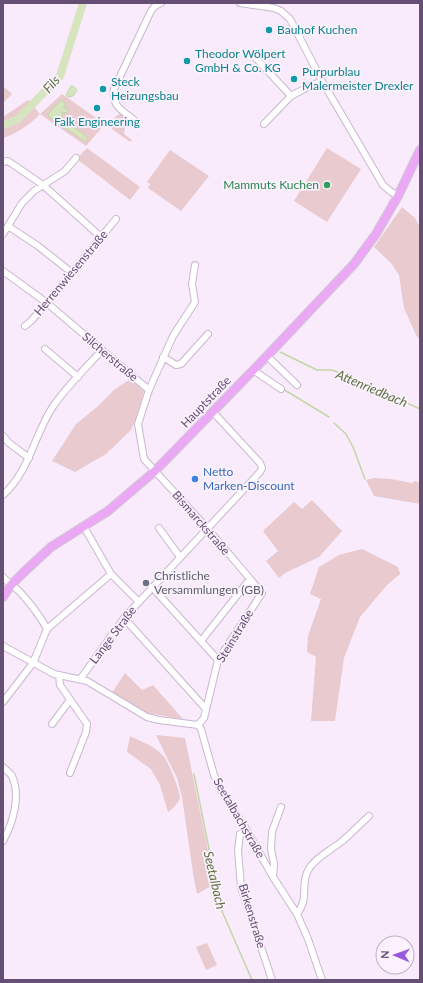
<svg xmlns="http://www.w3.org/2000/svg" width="423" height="983" viewBox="0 0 423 983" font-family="Lato,sans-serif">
  <rect width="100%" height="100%" fill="#f9ebfb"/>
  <path fill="#e9cace" d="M 3,86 L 12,94 L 3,103 Z
    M 62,94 L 105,124 L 86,146 L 40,114 C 29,125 18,133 3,138 L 3,117 L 28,100 L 40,114 Z
    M 120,114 C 127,119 125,127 124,134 L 132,140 L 130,142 L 108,126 L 116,116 Z
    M 87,148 L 140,187 L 130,200 L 77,159 Z
    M 327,148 L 361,169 L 327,222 L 294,201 Z
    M 170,150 L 209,176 L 181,211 L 148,188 L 150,184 L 147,182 Z
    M 402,207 L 415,218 L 420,227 L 420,340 L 416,335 L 404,308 L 399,275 L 391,263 L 374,247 Z
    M 130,379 L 144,391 L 137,416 L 131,430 L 106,454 L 75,472 L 52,461 L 76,424 L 96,408 L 114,390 Z
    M 374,478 L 391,479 L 412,483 L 415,481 L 420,483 L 420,504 L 374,496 L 366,480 Z
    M 312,500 L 342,531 L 319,557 L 285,573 L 279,578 L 266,561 L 278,551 L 263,531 L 294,502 L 302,509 Z
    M 362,549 L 398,567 L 400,574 L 387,585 L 360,617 L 344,658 L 335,721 L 311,721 L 316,657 L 307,652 L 308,636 L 321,599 L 310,594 L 319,567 L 339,555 Z
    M 125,673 L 142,690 L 153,685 L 182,718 L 182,719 L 147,713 L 128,703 L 112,693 Z
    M 156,735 L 185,738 L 215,884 L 197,894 L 193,873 L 182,797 L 177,778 Z
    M 130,736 C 140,741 157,747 164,757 C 168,761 181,794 180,798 C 178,803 172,810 168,812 L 160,785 L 151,769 L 127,752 Z
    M 207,943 L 217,965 L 206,970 L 196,947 Z"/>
  <path fill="#d6e5c0" stroke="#c3d6a7" d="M 71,86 L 73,86 L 77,90 L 73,96 L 68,97 L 66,95 Z
    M 61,100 L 65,103 L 64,108 L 68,109 L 67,113 L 62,112 L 62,118 C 67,122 86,135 88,139 L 86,141 L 83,140 L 49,117 L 48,114 Z"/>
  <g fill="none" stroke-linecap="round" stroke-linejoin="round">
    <path stroke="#c3d6a7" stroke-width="1.5" d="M 280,352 L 317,370 L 332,370 L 354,378 L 420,409
      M 283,389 L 329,417
      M 334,423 L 346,434 L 353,447 L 365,479
      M 194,774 L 217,889 L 218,902 L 252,980"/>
    <path stroke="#d6e5c0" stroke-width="8" d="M 3,125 L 17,120 L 60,76 L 83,3"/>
    <g stroke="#cab6d2" stroke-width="8">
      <path id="minor" d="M 240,3 L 274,8 L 281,11 L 290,19 L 322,81 L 383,185 L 390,191 L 398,196
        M 253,55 L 291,96
        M 133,119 C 121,110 112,106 114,89 L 151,11 L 155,6 L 161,3
        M 264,124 L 291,96 L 304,89 L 322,81
        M 3,162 L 8,161 L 43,185 L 101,237
        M 8,226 L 38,246 L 71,272
        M 3,234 L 22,203 L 34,191 L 65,171 L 76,158
        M 3,271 L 47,303 L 149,390 L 138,424 L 144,459 L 207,528 L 262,593 L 218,660 L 204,718 L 198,725
        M 25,326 L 31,321 L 47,303 L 116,219
        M 45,349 L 78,377
        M 267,356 L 297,385
        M 163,357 L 176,365 L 181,364 L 208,334
        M 253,370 L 281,389
        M 149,390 L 173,336 L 195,302 L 192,284 L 195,265
        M 3,436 L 9,443 L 29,458
        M 3,495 C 29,472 34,436 52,408 C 65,388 86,368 102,350
        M 84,527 L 111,574 L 139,602
        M 159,528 L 180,557
        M 3,577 C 8,583 15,587 20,592 C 30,603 40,616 47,629 L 33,663 L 3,702
        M 152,587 L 218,660
        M 124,618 L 206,709
        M 47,629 L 111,574
        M 201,641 L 250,579
        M 3,646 L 54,674 L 87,681 L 147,717 L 159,720 L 198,725 L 201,729 L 214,775 L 222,792 L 246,829 L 273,877 L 297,914 L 308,939 L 322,980
        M 59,675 L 60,685 L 87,724 L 86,732 L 70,773
        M 81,678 L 124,618 L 260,472 L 262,468 L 260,463 L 213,412
        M 52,724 L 70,700
        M 3,767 C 6,770 10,773 12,776 C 21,796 13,823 3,841
        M 246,829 L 240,834 L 238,850 L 241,887 L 272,980
        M 273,877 L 274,864 L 271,849 L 272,832 L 281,807
        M 297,914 C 310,898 299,883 310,867 C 318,856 331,850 341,842 C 351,834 360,824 369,816"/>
    </g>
    <g stroke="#d1cad6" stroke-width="10">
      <path id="major" d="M 3,597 L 11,585 L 24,572 L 51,547 L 108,511 L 155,471 L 267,356 L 334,285 L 354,264 L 376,234 L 398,196 L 420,150"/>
    </g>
    <use href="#minor" stroke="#fff" stroke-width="6"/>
    <use href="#major" stroke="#eba8f5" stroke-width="8"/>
  </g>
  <g fill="#0f9aa8" stroke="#fcf1fe" stroke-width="1.5">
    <circle cx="269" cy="30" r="4"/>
    <circle cx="187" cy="61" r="4"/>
    <circle cx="294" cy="79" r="4"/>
    <circle cx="103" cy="89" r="4"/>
    <circle cx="97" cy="108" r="4"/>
  </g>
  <circle fill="#2e9e5b" stroke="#fcf1fe" stroke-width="1.5" cx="327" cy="185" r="4"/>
  <circle fill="#3f7fe0" stroke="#fcf1fe" stroke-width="1.5" cx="195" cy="479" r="4"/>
  <circle fill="#6b7280" stroke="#fcf1fe" stroke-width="1.5" cx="146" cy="583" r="4"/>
  <g text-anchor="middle" stroke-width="3.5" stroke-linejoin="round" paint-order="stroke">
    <g font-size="12" fill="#0d838f" stroke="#fcf1fe" text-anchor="start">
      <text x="277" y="34">Bauhof Kuchen</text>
      <text x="195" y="58">Theodor Wölpert<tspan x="195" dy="14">GmbH &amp; Co. KG</tspan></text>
      <text x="302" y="76">Purpurblau<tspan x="302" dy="14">Malermeister Drexler</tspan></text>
      <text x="111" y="86">Steck<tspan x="111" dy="14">Heizungsbau</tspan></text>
      <text x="97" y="126" text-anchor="middle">Falk Engineering</text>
    </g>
    <g font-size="12" fill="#27864d" stroke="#fcf1fe" text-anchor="end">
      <text x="319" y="189">Mammuts Kuchen</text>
    </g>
    <g font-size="12" fill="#664f75" stroke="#fcf1fe">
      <text transform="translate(71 273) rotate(-50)" y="4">Herrenwiesenstraße</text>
      <text transform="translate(110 357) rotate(40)" y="4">Silcherstraße</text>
      <text transform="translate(206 402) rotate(-46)" y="4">Hauptstraße</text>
      <text transform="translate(201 523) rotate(49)" y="4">Bismarckstraße</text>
      <text transform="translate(113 635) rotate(-53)" y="4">Lange Straße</text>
      <text transform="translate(235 636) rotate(-59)" y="4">Steinstraße</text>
      <text transform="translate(239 818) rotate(60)" y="4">Seetalbachstraße</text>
      <text transform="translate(252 916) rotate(73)" y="4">Birkenstraße</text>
    </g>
    <g font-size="12" fill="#366cbe" stroke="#fcf1fe" text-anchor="start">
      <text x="203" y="476">Netto<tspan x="203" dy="14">Marken-Discount</tspan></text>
    </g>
    <g font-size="12" fill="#5b616d" stroke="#fcf1fe" text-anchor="start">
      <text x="154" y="580">Christliche<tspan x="154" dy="14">Versammlungen (GB)</tspan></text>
    </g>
    <g font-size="13" font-style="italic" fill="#5d7240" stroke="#fcf1fe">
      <text transform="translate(51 84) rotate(-49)" y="5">Fils</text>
      <text transform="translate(372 388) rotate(23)" y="5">Attenriedbach</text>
      <text transform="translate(215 880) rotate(77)" y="5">Seetalbach</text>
    </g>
  </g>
  <rect width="423" height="983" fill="none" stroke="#664f75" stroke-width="8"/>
  <g transform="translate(395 955) rotate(272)"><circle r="19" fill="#fcf1fe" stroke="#c0b0c7"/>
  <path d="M0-3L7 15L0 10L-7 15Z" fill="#9759dd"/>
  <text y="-6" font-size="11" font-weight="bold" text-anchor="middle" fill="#664f75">N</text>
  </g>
</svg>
